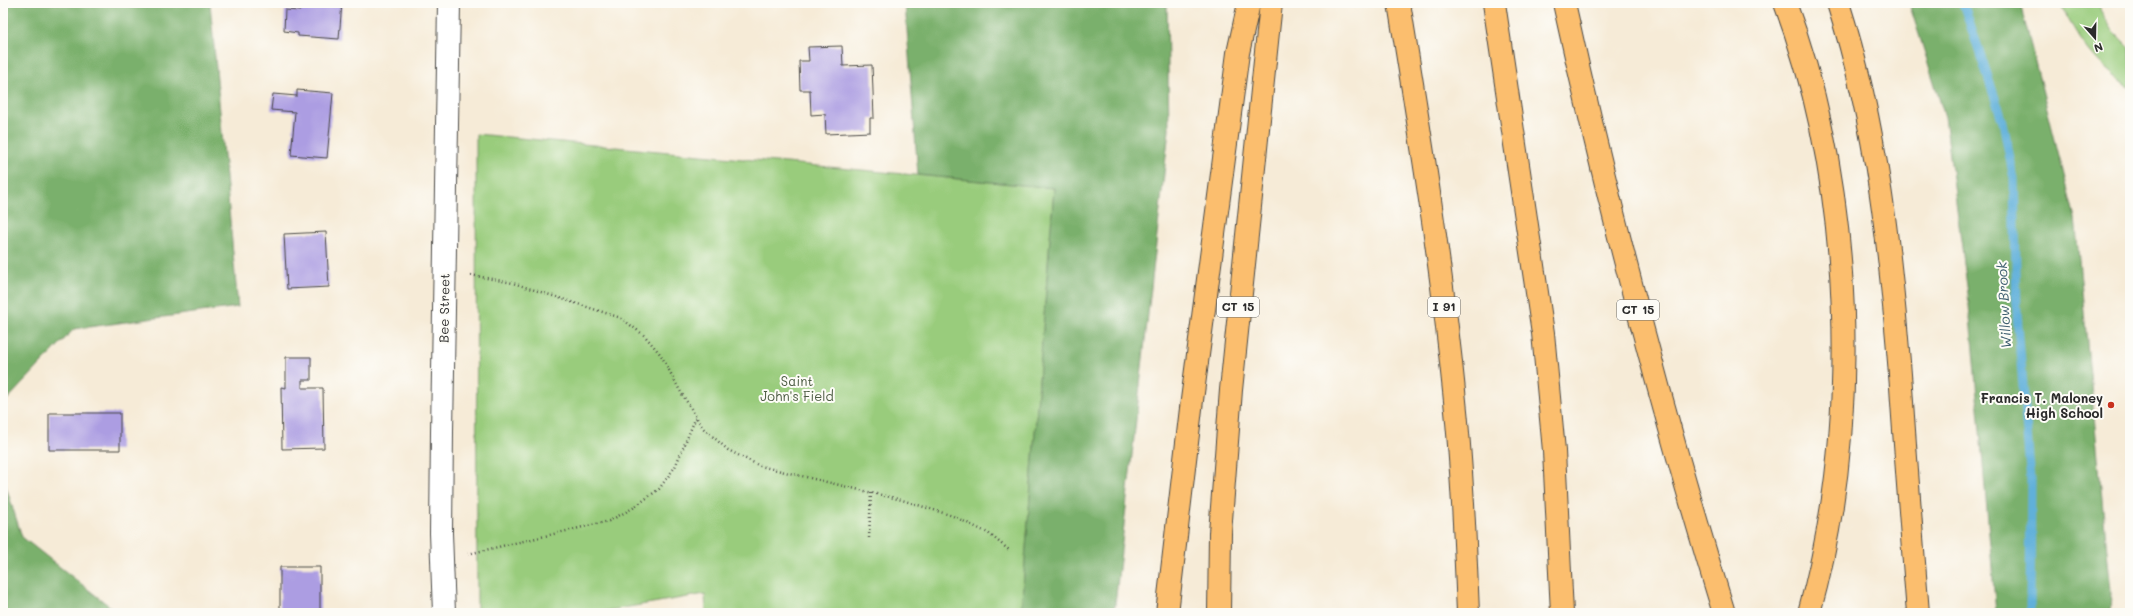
<svg xmlns="http://www.w3.org/2000/svg" width="2133" height="616" viewBox="0 0 2133 616" font-family="Mali,sans-serif">
  <rect width="100%" height="100%" fill="#fdfcf7"/>
  <filter id="ink" filterUnits="userSpaceOnUse"><feTurbulence type="fractalNoise" baseFrequency=".025" numOctaves="2"/><feDisplacementMap in="SourceGraphic" scale="8" xChannelSelector="R" yChannelSelector="G"/><feConvolveMatrix kernelMatrix="1 2 1 2 8 2 1 2 1" color-interpolation-filters="sRGB"/></filter>
  <filter id="wash" filterUnits="userSpaceOnUse"><feTurbulence type="fractalNoise" baseFrequency=".012" numOctaves="4" result="noise"/><feDisplacementMap in="SourceGraphic" scale="16" xChannelSelector="R" yChannelSelector="G"/><feGaussianBlur stdDeviation="0.9" result="paint"/><feColorMatrix in="noise" values="0 0 0 0 0 0 0 0 0 0 0 0 0 0 0 0 0 1.4 0 .05"/><feComposite in="paint" operator="in"/></filter>
  <g filter="url(#wash)">
    <rect width="100%" height="100%" fill="#f6ebd7"/>
    <path fill="#99cc7c" stroke="#627c54" d="M 2060,3 L 2096,3 L 2113,31 L 2130,48 L 2130,88 C 2096,64 2078,40 2060,3 Z
      M 476,134 L 1054,188 L 1021,613 L 706,613 L 705,594 L 594,613 L 477,613 Z"/>
    <path fill="#7ab06c" stroke="#526e4c" d="M 3,3 L 210,3 L 238,307 L 74,329 L 3,404 Z
      M 905,3 L 1167,3 L 1169,130 L 1114,613 L 1021,613 L 1054,188 L 918,175 Z
      M 1909,3 L 2020,3 L 2075,218 L 2111,592 L 2110,613 L 1996,613 L 1968,294 L 1945,117 Z
      M 3,477 L 22,537 L 118,613 L 3,613 Z"/>
    <g fill="none" stroke-linecap="round" stroke-linejoin="round">
      <path stroke="#60b0da" stroke-width="9" d="M 1963,3 L 2003,122 L 2014,179 L 2017,314 L 2031,481 L 2030,613"/>
    </g>
    <g id="blocks">
      <path fill="#ac9de2" d="M 300,3 L 342,3 L 339,39 L 298,36 L 298,33 L 284,31 L 285,10 L 300,11 Z
        M 842,46 L 843,66 L 872,65 L 874,118 L 870,118 L 870,132 L 826,134 L 825,114 L 811,115 L 810,90 L 800,90 L 799,61 L 809,61 L 808,47 Z
        M 297,90 L 333,93 L 327,158 L 291,155 L 295,112 L 271,110 L 273,94 L 297,96 Z
        M 326,232 L 329,287 L 287,289 L 284,234 Z
        M 286,357 L 311,357 L 311,380 L 302,380 L 302,388 L 323,388 L 324,448 L 282,449 L 281,387 L 286,388 Z
        M 49,413 L 120,413 L 120,450 L 49,450 Z
        M 280,567 L 320,567 L 320,613 L 280,613 Z"/>
    </g>
  </g>
  <g filter="url(#ink)">
    <use href="#blocks" fill-opacity="0" stroke="#494845" stroke-width="1"/>
    <g fill="none" stroke-linecap="round" stroke-linejoin="round">
      <g stroke="#494845" stroke-width="24">
        <path id="tertiary" d="M 444,613 L 441,533 L 442,432 L 449,3"/>
      </g>
      <g stroke="#494845" stroke-width="24">
        <path id="motorway" d="M 1399,3 C 1420,132 1441,261 1454,391 C 1462,465 1465,539 1468,613
          M 1494,3 L 1543,333 L 1554,451 L 1562,613
          M 1564,3 C 1609,208 1662,412 1724,613
          M 1785,3 C 1854,188 1862,423 1809,613
          M 1838,3 C 1878,128 1891,258 1901,387 C 1906,463 1912,538 1918,613
          M 1167,613 L 1192,400 L 1238,53 L 1249,3
          M 1219,613 L 1220,533 L 1231,390 L 1271,3"/>
      </g>
      <path stroke="#494845" stroke-width="2.5" stroke-dasharray="1 3" stroke-linecap="butt" d="M 471,275 L 513,283 L 621,318 L 645,336 L 661,355 L 679,389 L 703,428 L 728,450 L 760,466 L 902,500 L 953,516 L 988,533 L 1009,550
        M 869,538 L 871,492
        M 468,554 L 609,521 L 633,508 L 659,489 L 675,467 L 696,417"/>
      <use href="#tertiary" stroke="#fff" stroke-width="22"/>
      <use href="#motorway" stroke="#fbbe6e" stroke-width="22"/>
    </g>
  </g>
  <circle fill="#c8321e" stroke="#fdfcf7" stroke-width="1.5" cx="2111" cy="405" r="4"/>
  <g text-anchor="middle" stroke-width="4" stroke-linejoin="round" paint-order="stroke">
    <g fill="#fdfcf7" stroke="#6a6a68" stroke-width="1">
      <rect x="1217" y="297" width="42" height="20" rx="3"/>
      <rect x="1428" y="297" width="32" height="20" rx="3"/>
      <rect x="1617" y="300" width="42" height="20" rx="3"/>
    </g>
    <g font-size="12" font-weight="bold" fill="#2b2b2b">
      <text x="1238" y="311">CT 15</text>
      <text x="1444" y="311">I 91</text>
      <text x="1638" y="314">CT 15</text>
    </g>
    <g font-size="13" fill="#2b2b2b" stroke="#fdfcf7">
      <text transform="translate(444 308) rotate(-89)" y="5">Bee Street</text>
    </g>
    <g font-size="13" fill="#4c5b43" stroke="#fdfcf7">
      <text x="797" y="386">Saint<tspan x="797" dy="15">John's Field</tspan></text>
    </g>
    <g font-size="13" font-weight="bold" fill="#2b2b2b" stroke="#fdfcf7" text-anchor="end">
      <text x="2103" y="403">Francis T. Maloney<tspan x="2103" dy="15">High School</tspan></text>
    </g>
    <g font-size="14" font-style="italic" fill="#406071" stroke="#fdfcf7">
      <text transform="translate(2004 305) rotate(-93)" y="5">Willow Brook</text>
    </g>
  </g>
  <rect width="2133" height="616" fill="none" stroke="#fdfcf7" stroke-width="16"/>
  <g transform="translate(2095 38) rotate(160)" stroke="#fdfcf7" stroke-width="3" paint-order="stroke">
  <path d="M0-3L7 15L0 10L-7 15Z" fill="#2b2b2b"/>
  <text y="-6" font-size="11" font-weight="bold" text-anchor="middle" fill="#2b2b2b">N</text>
  </g>
</svg>
